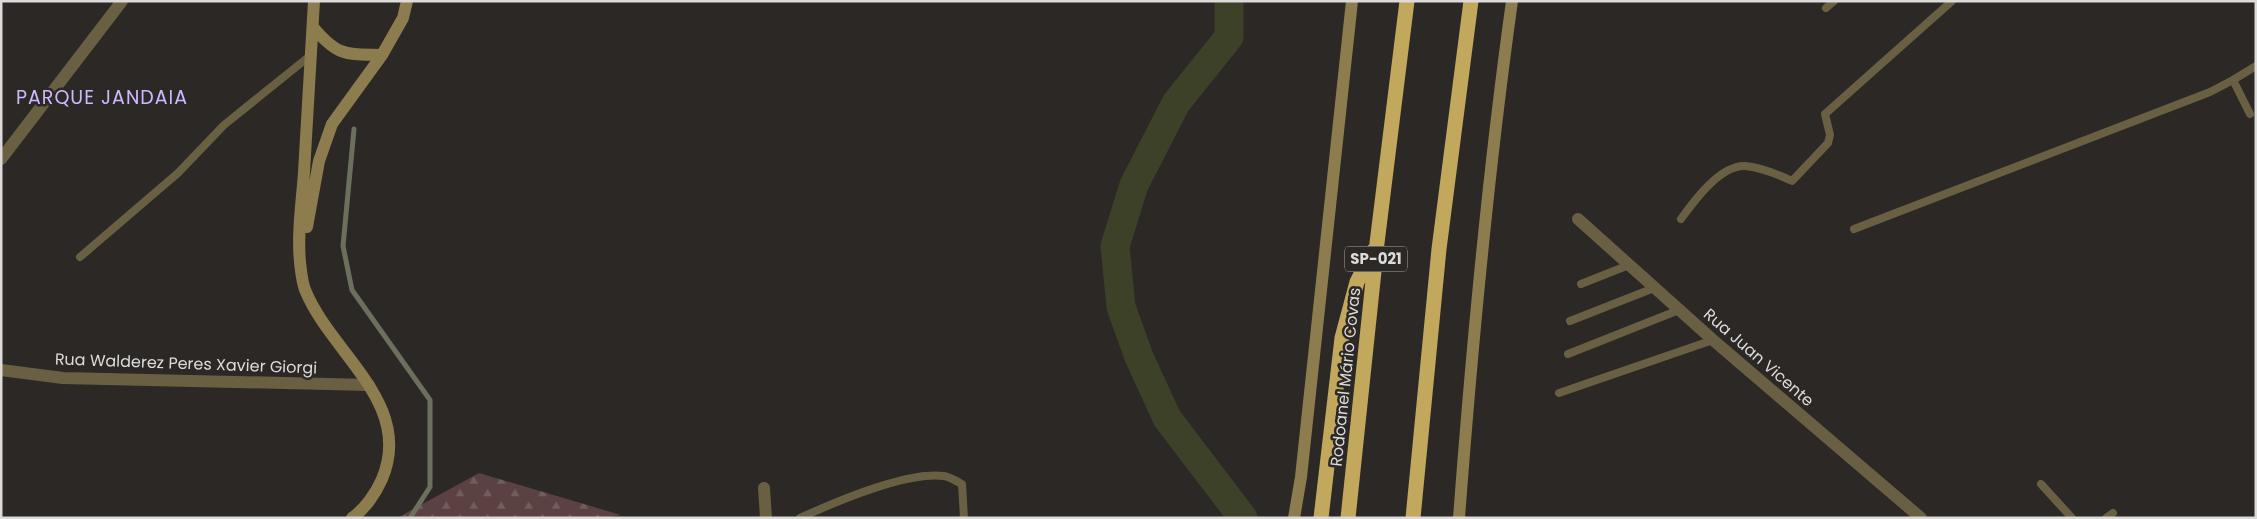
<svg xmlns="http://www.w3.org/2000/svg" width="2257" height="519" viewBox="0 0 2257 519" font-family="Poppins,sans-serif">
  <defs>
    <pattern id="forest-firs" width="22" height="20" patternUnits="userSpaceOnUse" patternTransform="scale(1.25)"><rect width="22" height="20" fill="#5c4142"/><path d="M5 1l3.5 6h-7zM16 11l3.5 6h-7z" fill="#735c5d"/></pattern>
  </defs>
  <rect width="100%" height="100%" fill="#2b2826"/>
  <path fill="url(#forest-firs)" d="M 479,473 L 621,515 L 604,518 L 397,518 Z"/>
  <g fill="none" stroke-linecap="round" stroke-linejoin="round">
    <path stroke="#6d6f5d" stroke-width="5" d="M 354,129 L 343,246 L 352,290 L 430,400 L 430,487 L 410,518"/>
    <path stroke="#3d4128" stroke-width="29" d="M 1229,1 L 1229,37 L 1176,103 L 1134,185 L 1115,246 L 1121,307 L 1139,357 L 1167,418 L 1243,518"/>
    <path stroke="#695f42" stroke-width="8" d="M 1826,8 L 1834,1
      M 2233,80 L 2250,114
      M 1681,219 C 1694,201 1720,165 1745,166 C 1761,167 1777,174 1792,181 L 1828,143 L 1830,135 L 1825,114 L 1952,1
      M 1854,229 L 2210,92 L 2233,80 L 2256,66
      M 80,257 L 178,173 L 224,125 L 311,55
      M 1581,284 L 1629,265
      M 1570,321 L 1654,288
      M 1568,354 L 1679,310
      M 1559,393 L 1713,340
      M 2041,484 L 2072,518
      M 800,518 C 835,502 906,471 944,476 C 950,477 956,481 962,484 L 964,518
      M 2106,518 L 2113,513"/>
    <path stroke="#695f42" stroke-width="12" d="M 1,159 L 122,1
      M 1578,219 L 1713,340 L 1921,518
      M 1,370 L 63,378 L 369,385
      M 764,488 L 766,518"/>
    <path stroke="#8d7c4d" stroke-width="12" d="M 314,1 C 311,58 307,115 304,172 C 302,201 297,233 300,262 C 301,271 302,284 306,292 C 332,354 414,404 382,479 C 376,493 365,509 352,518
      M 313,27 C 338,57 346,54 382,55
      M 307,227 L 319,161 L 332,124 L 382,55 L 403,18 L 407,1
      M 1294,518 L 1301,477 L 1352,1
      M 1459,518 C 1472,345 1488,173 1512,1"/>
    <path stroke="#c2a85c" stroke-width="15" d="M 1321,518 L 1342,338 L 1357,282 L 1373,251
      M 1348,518 L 1377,243 L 1407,1
      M 1413,518 L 1439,249 L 1471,1"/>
  </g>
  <g text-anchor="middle" stroke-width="5" stroke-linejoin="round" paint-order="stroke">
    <rect fill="#2b2826" stroke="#a7a5a3" stroke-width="1" x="1345" y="246.5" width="62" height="25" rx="4"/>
    <g font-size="15" font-weight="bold" fill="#dcdbd9">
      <text x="1376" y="264">SP-021</text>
    </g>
    <g font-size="16" fill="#dcdbd9" stroke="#2b2826">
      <text transform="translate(1759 357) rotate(41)" y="6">Rua Juan Vicente</text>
      <text transform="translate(186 363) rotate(2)" y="6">Rua Walderez Peres Xavier Giorgi</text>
      <text transform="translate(1345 377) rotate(-84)" y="6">Rodoanel Mário Covas</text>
    </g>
    <g font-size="19" letter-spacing="1" fill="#cfb7fd" stroke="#2b2826">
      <text x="102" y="104">PARQUE JANDAIA</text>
    </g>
  </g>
  <rect width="2257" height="519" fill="none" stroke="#dcdbd9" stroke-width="5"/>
</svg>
